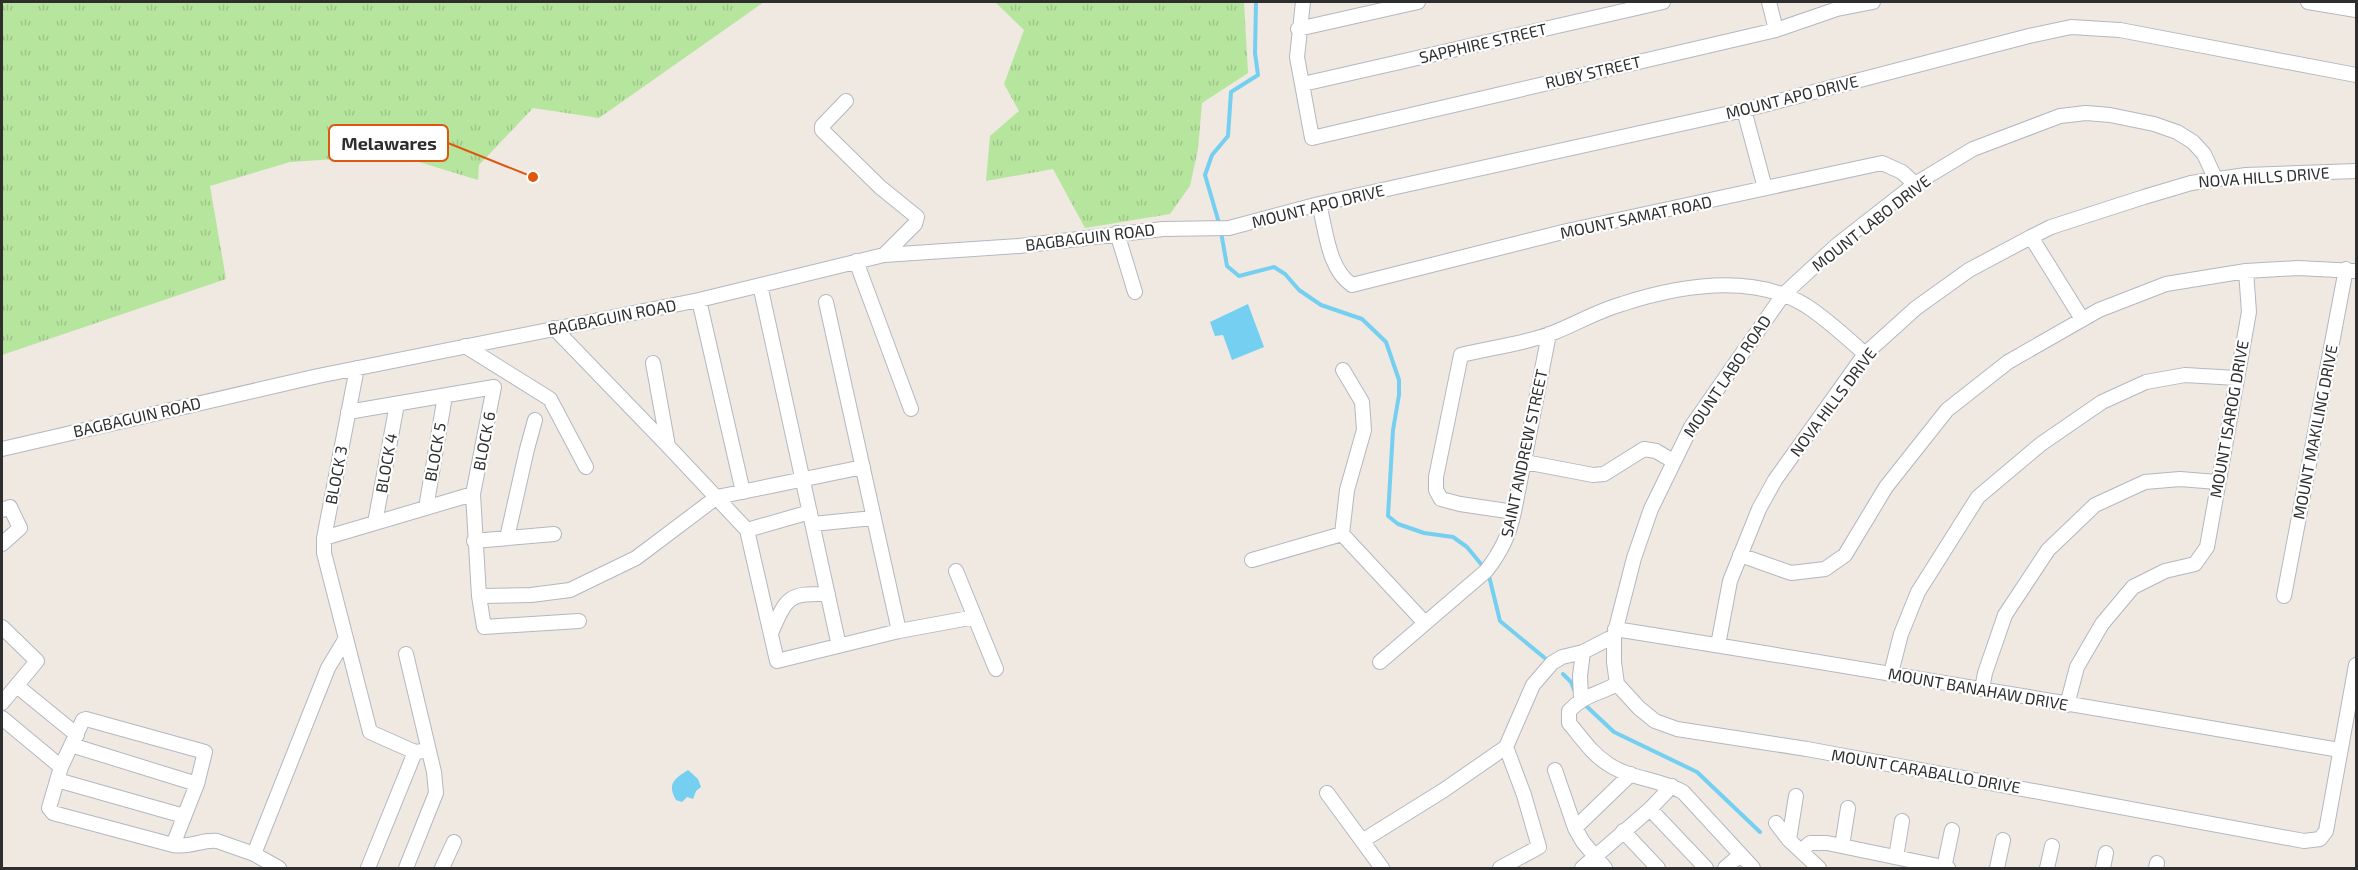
<svg xmlns="http://www.w3.org/2000/svg" width="2358" height="870" viewBox="0 0 2358 870" font-family="'Exo 2',sans-serif">
  <defs>
    <pattern id="grass-tufts" width="24" height="20" patternUnits="userSpaceOnUse" patternTransform="scale(1.5)"><rect width="24" height="20" fill="#b6e59e"/><path d="M3 7l-1-3M5 7V3M7 7l1-3M15 17l-1-3M17 17v-4M19 17l1-3" fill="none" stroke="#9dc588"/></pattern>
  </defs>
  <rect width="100%" height="100%" fill="#efe9e1"/>
  <path fill="url(#grass-tufts)" d="M 2,2 L 764,2 L 599,118 L 533,108 L 479,165 L 478,180 L 396,155 L 290,162 L 210,186 L 226,279 L 2,355 Z
    M 995,2 L 1244,2 L 1248,73 L 1202,103 L 1198,149 L 1190,186 L 1170,214 L 1085,228 L 1053,169 L 986,181 L 990,136 L 1019,111 L 1004,84 L 1024,30 Z"/>
  <path fill="#75cff0" d="M 1248,304 L 1264,347 L 1232,360 L 1223,335 L 1215,336 L 1210,322 Z
    M 688,770 L 698,779 L 701,787 L 696,791 L 693,799 L 687,797 L 682,802 L 676,800 C 666,783 676,778 688,770 Z"/>
  <g fill="none" stroke-linecap="round" stroke-linejoin="round">
    <path stroke="#75cff0" stroke-width="4" d="M 1219,223 L 1205,175 L 1212,155 L 1228,136 L 1231,92 L 1258,75 L 1255,53 L 1256,2
      M 1221,232 L 1227,266 L 1239,276 L 1274,267 L 1285,274 L 1299,290 L 1321,305 L 1362,319 L 1386,342 L 1399,380 L 1399,395 L 1393,430 L 1388,516 L 1398,524 L 1424,533 L 1453,537 L 1467,547 L 1481,564
      M 1489,576 L 1500,621 L 1546,659
      M 1563,674 L 1571,682 L 1575,692
      M 1583,703 L 1614,732 L 1697,772 L 1760,832"/>
    <g stroke="#b4b7c1" stroke-width="16">
      <path id="minor" d="M 1303,2 L 1297,57 L 1312,138 L 1776,30 L 1837,9 L 1873,2
        M 1769,2 L 1776,30
        M 2308,2 L 2356,10
        M 1298,29 L 1418,2
        M 1303,84 L 1663,2
        M 846,101 L 822,126 L 822,130 L 880,187 L 917,217 L 915,224 L 884,255
        M 1744,110 L 1765,188
        M 2216,180 L 2204,154 L 2193,142 L 2177,132 L 2154,124 L 2110,115 L 2086,113 L 2060,116 L 1973,149 L 1915,184 L 1837,245 L 1783,295 L 1691,427 L 1651,509 L 1634,558 L 1614,636 L 1614,662 L 1617,684 L 1639,708 L 1655,721 L 1677,729 L 1807,749 L 2304,841 L 2320,839 L 2326,831 L 2356,665
        M 1319,204 C 1326,230 1328,269 1352,285 L 1567,231 L 1882,163 L 1902,172 L 1915,184
        M 1117,233 L 1135,292
        M 2031,237 L 2082,319
        M 856,261 L 911,409
        M 760,285 L 839,646
        M 699,300 L 743,492
        M 826,302 L 899,631
        M 554,328 L 668,446 L 747,530 L 777,661 L 899,631 L 975,617
        M 465,346 L 550,399 L 586,467
        M 653,363 L 668,446
        M 357,368 L 324,538 L 324,553 L 370,732 L 415,752
        M 348,412 L 494,387 L 473,494 L 479,596 L 484,627 L 579,621
        M 2,449 L 318,376 L 699,300 L 884,255 L 1019,246 L 1163,229 L 1229,228 L 1319,204 L 1744,110 L 2029,36 L 2071,27 L 2120,30 L 2356,75
        M 1525,462 L 1593,475 L 1604,474 L 1644,449 L 1656,451 L 1673,461
        M 426,508 L 445,396
        M 2,510 L 10,507 L 20,528 L 2,544
        M 1514,512 L 1460,504 L 1441,499 L 1436,490 L 1436,477 L 1461,355 C 1490,348 1522,344 1550,334 C 1574,325 1597,311 1622,304 C 1678,286 1751,273 1805,305 C 1827,319 1846,337 1865,354
        M 375,523 L 397,404
        M 813,524 L 873,518
        M 747,530 L 810,512
        M 1342,534 L 1347,490 L 1364,430 L 1362,402 L 1343,370
        M 1342,534 L 1424,622
        M 324,538 L 473,494
        M 507,538 L 527,449 L 535,420
        M 474,541 L 554,534
        M 1740,555 L 1791,573 L 1825,569 L 1845,555 L 1886,487 L 1947,410 L 2008,362 L 2099,310 L 2166,284 L 2246,271 L 2298,268 L 2356,271
        M 1252,560 L 1342,534
        M 956,571 L 996,669
        M 479,596 L 531,595 L 570,590 L 636,558 L 717,497 L 863,467
        M 2284,596 L 2346,269
        M 2,627 L 37,661 L 2,703
        M 1615,629 C 1857,667 2099,709 2340,750
        M 771,633 C 787,597 788,593 828,594
        M 1718,645 L 1730,581 L 1759,509 L 1775,480 L 1865,354 L 1916,308 L 1969,270 L 2031,237 L 2051,227 L 2144,197 L 2191,183 L 2246,175 L 2356,171
        M 1380,662 L 1486,571 C 1501,552 1509,535 1514,512 L 1549,334
        M 1891,673 L 1901,634 L 1918,592 L 1978,497 L 2041,444 L 2102,402 L 2146,382 L 2185,375 L 2237,378
        M 1617,684 C 1597,695 1585,694 1569,711 L 1569,723 C 1581,737 1592,754 1608,764 C 1630,779 1659,779 1683,792 L 1753,868
        M 17,686 L 77,735
        M 1982,689 L 1985,673 L 2005,615 L 2048,550 L 2095,505 L 2145,482 L 2180,479 L 2217,482
        M 1581,698 L 1580,676 L 1583,652
        M 2067,705 L 2077,667 L 2102,624 L 2133,587 L 2165,571 L 2195,564 L 2207,547 L 2249,312 L 2246,271
        M 2,718 L 61,767
        M 71,745 L 197,784
        M 1555,770 L 1575,828 L 1583,842 L 1605,868
        M 57,780 L 184,816
        M 1327,793 L 1382,868
        M 1650,809 L 1706,868
        M 1776,823 L 1789,840 L 1819,868
        M 1575,828 L 1631,774
        M 1623,831 L 1658,868
        M 1789,840 L 1796,796
        M 1362,841 L 1444,790 L 1506,747 L 1533,685 L 1552,663 L 1562,657 L 1583,652 L 1614,636
        M 173,845 L 197,784 L 205,752 L 86,719 L 83,720 L 61,767 L 49,808 L 53,813 L 173,845 C 192,848 202,839 217,841 L 254,854 L 279,868
        M 1842,846 L 1848,808
        M 1801,851 L 1810,843 L 1827,843 L 1948,868
        M 254,854 L 328,668 L 346,638
        M 1896,857 L 1902,821
        M 368,868 L 415,752 L 423,751
        M 406,868 L 436,793 L 434,772 L 406,654
        M 442,868 L 454,842
        M 1500,868 L 1539,847 L 1524,795 L 1506,747
        M 1582,868 L 1650,809 L 1672,786
        M 1725,868 L 1740,855
        M 1944,868 L 1952,830
        M 1997,868 L 2003,840
        M 2047,868 L 2052,846
        M 2103,868 L 2106,853
        M 2156,868 L 2157,863"/>
    </g>
    <use href="#minor" stroke="#fff" stroke-width="14"/>
  </g>
  <g text-anchor="middle" stroke-width="4.5" stroke-linejoin="round" paint-order="stroke">
    <g font-size="16" fill="#2e2e2e" stroke="#fff">
      <text transform="translate(1483 43) rotate(-13)" y="6">SAPPHIRE STREET</text>
      <text transform="translate(1593 72) rotate(-13)" y="6">RUBY STREET</text>
      <text transform="translate(1792 97) rotate(-14)" y="6">MOUNT APO DRIVE</text>
      <text transform="translate(2264 177) rotate(-4)" y="6">NOVA HILLS DRIVE</text>
      <text transform="translate(1318 206) rotate(-14)" y="6">MOUNT APO DRIVE</text>
      <text transform="translate(1636 217) rotate(-12)" y="6">MOUNT SAMAT ROAD</text>
      <text transform="translate(1871 223) rotate(-38)" y="6">MOUNT LABO DRIVE</text>
      <text transform="translate(1090 237) rotate(-7)" y="6">BAGBAGUIN ROAD</text>
      <text transform="translate(612 317) rotate(-11)" y="6">BAGBAGUIN ROAD</text>
      <text transform="translate(1727 376) rotate(-56)" y="6">MOUNT LABO ROAD</text>
      <text transform="translate(1833 402) rotate(-53)" y="6">NOVA HILLS DRIVE</text>
      <text transform="translate(137 417) rotate(-13)" y="6">BAGBAGUIN ROAD</text>
      <text transform="translate(2229 419) rotate(-80)" y="6">MOUNT ISAROG DRIVE</text>
      <text transform="translate(2315 432) rotate(-79)" y="6">MOUNT MAKILING DRIVE</text>
      <text transform="translate(484 441) rotate(-79)" y="6">BLOCK 6</text>
      <text transform="translate(435 452) rotate(-80)" y="6">BLOCK 5</text>
      <text transform="translate(1524 453) rotate(-78)" y="6">SAINT ANDREW STREET</text>
      <text transform="translate(386 463) rotate(-80)" y="6">BLOCK 4</text>
      <text transform="translate(336 475) rotate(-79)" y="6">BLOCK 3</text>
      <text transform="translate(1978 689) rotate(10)" y="6">MOUNT BANAHAW DRIVE</text>
      <text transform="translate(1926 771) rotate(10)" y="6">MOUNT CARABALLO DRIVE</text>
    </g>
  </g>
  <path fill="none" stroke="#df570e" stroke-width="2" d="M533 177L448 143"/>
  <circle fill="#df570e" stroke="#fff" stroke-width="2" cx="533" cy="177" r="6"/>
  <rect fill="#fff" stroke="#df570e" stroke-width="2" x="329" y="125" width="119" height="36" rx="6"/>
  <g font-size="18" text-anchor="middle" font-weight="bold" fill="#2e2e2e">
    <text x="389" y="150">Melawares</text>
  </g>
  <rect width="2358" height="870" fill="none" stroke="#2e2e2e" stroke-width="6"/>
</svg>
